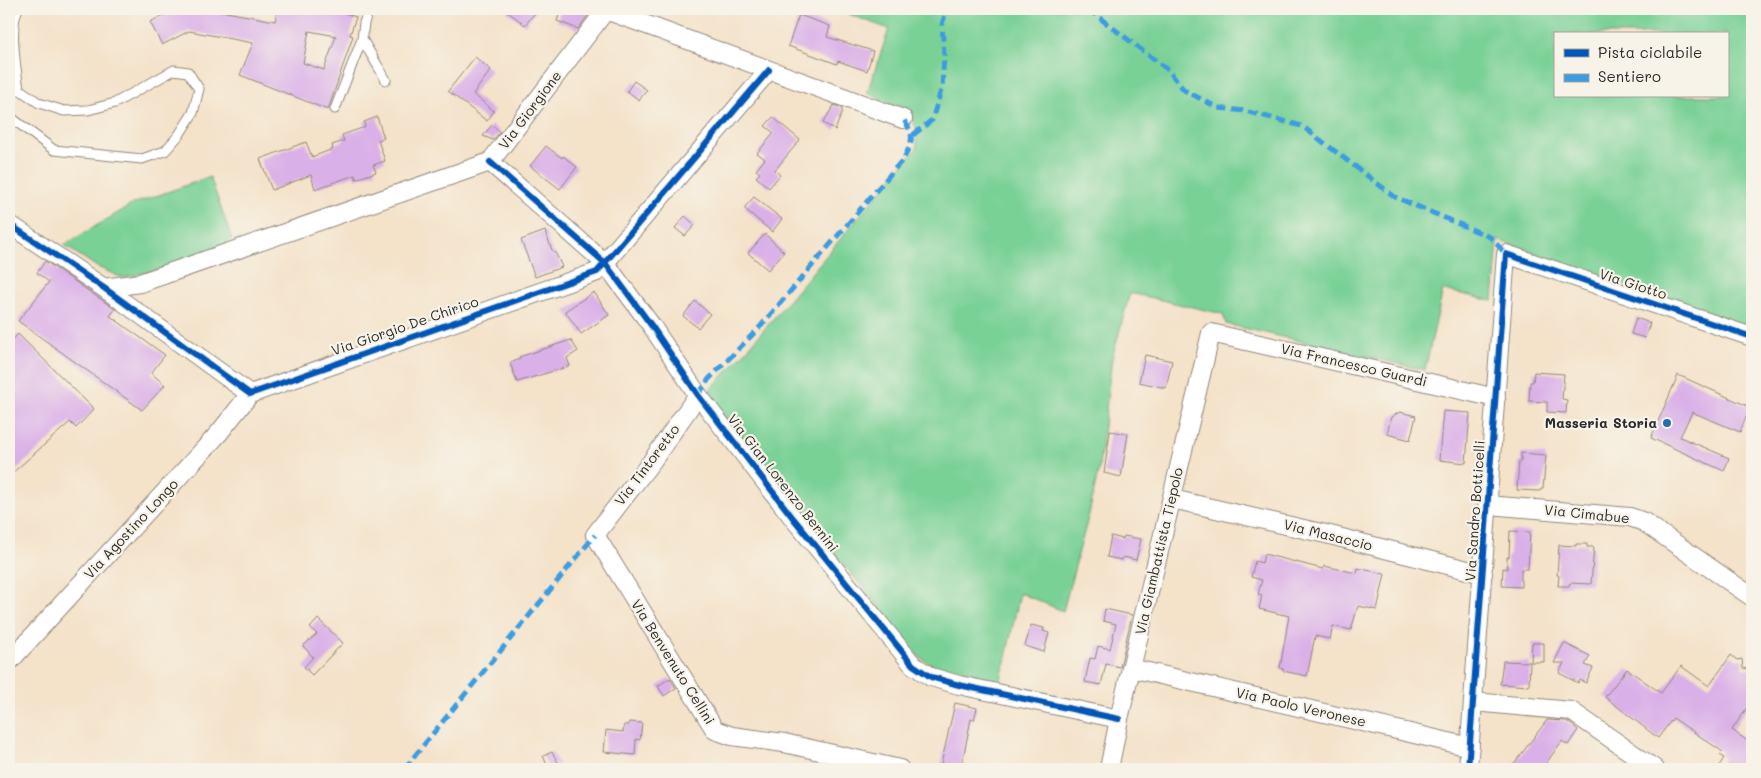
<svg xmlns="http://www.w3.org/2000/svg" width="1761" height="778" viewBox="0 0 1761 778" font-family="Mali,sans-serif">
  <rect width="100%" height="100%" fill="#f7f3e8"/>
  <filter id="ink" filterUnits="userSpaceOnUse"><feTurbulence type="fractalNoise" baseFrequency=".02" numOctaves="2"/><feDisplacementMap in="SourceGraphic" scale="10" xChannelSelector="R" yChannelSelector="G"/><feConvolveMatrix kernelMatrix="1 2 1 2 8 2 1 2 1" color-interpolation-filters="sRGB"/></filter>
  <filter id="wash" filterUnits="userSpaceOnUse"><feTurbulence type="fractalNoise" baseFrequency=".0096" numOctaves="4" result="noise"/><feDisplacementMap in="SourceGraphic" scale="20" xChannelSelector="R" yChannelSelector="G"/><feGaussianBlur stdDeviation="1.12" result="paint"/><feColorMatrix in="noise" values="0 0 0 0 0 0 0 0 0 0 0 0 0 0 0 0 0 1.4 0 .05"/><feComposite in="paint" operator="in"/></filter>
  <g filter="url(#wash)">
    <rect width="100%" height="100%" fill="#f4e2c9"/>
    <path fill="#7ad196" stroke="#527e60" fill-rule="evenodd" d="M 835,9 L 1752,9 L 1752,330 L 1498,240 L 1493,301 L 1443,290 L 1425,370 L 1226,324 L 1223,314 L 1130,293 L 1112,358 L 1099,468 L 1089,514 L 1063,611 L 1020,593 L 1000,684 L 950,675 L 919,657 L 706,394 L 746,351 L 917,148 L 916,127 L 907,112 L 867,93 L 889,29 ZM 1555,34 L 1727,34 L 1727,96 L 1555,96 Z
      M 210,177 L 232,239 L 217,249 L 169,267 L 123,278 L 97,267 L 64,245 L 133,204 Z"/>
    <g id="blocks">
      <path fill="#dab0e8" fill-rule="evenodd" d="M 176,9 L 210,9 L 275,21 L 278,9 L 345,9 L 344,13 L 356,17 L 350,35 L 353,36 L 328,110 L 240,75 L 253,43 L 189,31 L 162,45 L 150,22 ZM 309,31 L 336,36 L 324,70 L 303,63 Z
        M 504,9 L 538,9 L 525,25 Z
        M 561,9 L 575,9 L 589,14 L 578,29 L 557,21 Z
        M 799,15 L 830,26 L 827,37 L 873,51 L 867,71 L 838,61 L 837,64 L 788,46 Z
        M 475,57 L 491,70 L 473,94 L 494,111 L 487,121 L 448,91 Z
        M 634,81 L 647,90 L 639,100 L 627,91 Z
        M 834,105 L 842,108 L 842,113 L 835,130 L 823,123 Z
        M 377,117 L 384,138 L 378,140 L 385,161 L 373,165 L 376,172 L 356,179 L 355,175 L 315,189 L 311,175 L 272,190 L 260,159 L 306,142 L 312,157 L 333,149 L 332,145 L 344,141 L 342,135 L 365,127 L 364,122 Z
        M 773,117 L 800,140 L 775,170 L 780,175 L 769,188 L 756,177 L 760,173 L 756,170 L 765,159 L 757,153 L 774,133 L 765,126 Z
        M 492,125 L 500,132 L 493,140 L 483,136 Z
        M 546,146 L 562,158 L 563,156 L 577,167 L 560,189 L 530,166 Z
        M 754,197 L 782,219 L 772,232 L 744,208 Z
        M 685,216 L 695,225 L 685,236 L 675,228 Z
        M 545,231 L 552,250 L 556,254 L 562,267 L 535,277 L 521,240 Z
        M 765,234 L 784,252 L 768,270 L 748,253 Z
        M 45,261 L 115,309 L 110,316 L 165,355 L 151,373 L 165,385 L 142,410 L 18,321 L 49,282 L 37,273 Z
        M 594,292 L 609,315 L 581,334 L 565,311 Z
        M 695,301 L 710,314 L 698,328 L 683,316 Z
        M 1636,318 L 1650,323 L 1645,338 L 1631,334 Z
        M 18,334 L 94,409 L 76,428 L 70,422 L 9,476 L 9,344 Z
        M 571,340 L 578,351 L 567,358 L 570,366 L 517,382 L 510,363 L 520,359 L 519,357 Z
        M 1145,355 L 1172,361 L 1166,388 L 1139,382 Z
        M 1534,372 L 1564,374 L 1562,399 L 1567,400 L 1566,413 L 1547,412 L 1547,402 L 1529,401 L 1530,382 L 1533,382 Z
        M 1678,375 L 1750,407 L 1740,432 L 1692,412 L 1680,437 L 1729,458 L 1724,471 L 1651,438 Z
        M 1443,411 L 1470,413 L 1466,463 L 1439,460 Z
        M 1400,412 L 1416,416 L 1410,440 L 1387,434 L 1391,417 Z
        M 1110,431 L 1128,434 L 1121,477 L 1104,473 Z
        M 1521,453 L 1546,455 L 1543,489 L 1541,489 L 1540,491 L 1517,490 L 1519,461 L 1521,462 Z
        M 1510,531 L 1530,532 L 1528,569 L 1521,569 L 1521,587 L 1502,586 L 1503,568 L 1507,569 L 1507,557 L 1509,557 Z
        M 1111,536 L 1123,539 L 1124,536 L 1141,539 L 1136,560 L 1123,557 L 1122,560 L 1107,557 Z
        M 1576,544 L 1587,544 L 1587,547 L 1594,547 L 1591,584 L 1570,583 L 1569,586 L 1558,586 L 1559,576 L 1557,575 L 1559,545 L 1576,546 Z
        M 1264,554 L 1323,569 L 1324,566 L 1357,573 L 1358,568 L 1385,574 L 1377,610 L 1358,606 L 1351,630 L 1333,626 L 1330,639 L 1315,636 L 1307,676 L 1283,671 L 1283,669 L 1280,668 L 1289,616 L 1259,609 L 1262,595 L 1258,594 L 1262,580 L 1251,577 L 1255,561 L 1262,563 Z
        M 1105,609 L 1132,615 L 1120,667 L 1106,664 L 1101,685 L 1085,682 L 1090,658 L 1095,659 L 1098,646 L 1110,649 L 1116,624 L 1103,621 Z
        M 318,619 L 343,643 L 312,675 L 304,667 L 313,657 L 303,646 L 317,634 L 310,628 Z
        M 1031,625 L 1044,628 L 1043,631 L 1049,633 L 1044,652 L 1025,646 Z
        M 1532,643 L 1544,643 L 1544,662 L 1531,662 Z
        M 1564,643 L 1590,656 L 1585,665 L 1593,668 L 1586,683 L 1580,680 L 1578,683 L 1559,673 L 1564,663 L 1554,663 Z
        M 1731,655 L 1737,660 L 1742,659 L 1743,669 L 1752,668 L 1752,700 L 1732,730 L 1752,744 L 1752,765 L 1749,769 L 1717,769 L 1724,758 L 1720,755 L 1723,752 L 1673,718 L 1658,738 L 1605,697 L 1627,669 L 1661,693 L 1681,666 L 1709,686 Z
        M 1503,661 L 1530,662 L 1529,686 L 1500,684 Z
        M 670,678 L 676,688 L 664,696 L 658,686 Z
        M 955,703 L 977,708 L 974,720 L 971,719 L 961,769 L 940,769 Z
        M 1547,720 L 1567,721 L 1578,730 L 1568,745 L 1562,741 L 1542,769 L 1510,769 Z
        M 629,722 L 642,723 L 640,740 L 636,739 L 635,755 L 604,752 L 606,730 L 623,732 L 624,725 L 629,725 Z
        M 552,752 L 559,764 L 549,769 L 543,756 Z"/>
    </g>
  </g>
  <g filter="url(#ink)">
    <use href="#blocks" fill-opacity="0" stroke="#90867a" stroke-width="1"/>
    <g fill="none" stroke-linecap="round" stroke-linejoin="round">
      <g stroke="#90867a" stroke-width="11">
        <path id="service" d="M 369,9 L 364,23 L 362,39 L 386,80
          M 9,93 L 19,89
          M 335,109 L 362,39
          M 9,116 L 54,150 L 142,159 L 165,151 L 179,135 L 193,113 L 199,89 L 188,72 L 174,70 L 115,103 L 88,110 L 64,111 L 39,103 L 19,89 C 16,69 9,26 18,9"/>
      </g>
      <g stroke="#90867a" stroke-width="20">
        <path id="minor" d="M 490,162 L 605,263 L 651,325 L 698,395 L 793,518 L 913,665 L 931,677 L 959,685 L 1119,719
          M 9,224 L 104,288 L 250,394 L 597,272 L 769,70
          M 104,288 L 140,283 L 490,162 L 606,10 L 903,119
          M 698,395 L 652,461 L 595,535 L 715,730 L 732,736 L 784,743 L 900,769
          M 1172,499 L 1330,535 L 1483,574
          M 1488,505 L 1630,517 L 1644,522 L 1752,597
          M 9,662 L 219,433 L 250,394
          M 1131,668 L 1470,747
          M 1474,702 L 1571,711 L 1655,769
          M 1109,769 L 1119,719 L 1211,333 L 1496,398
          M 1468,769 L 1506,254 L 1752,337"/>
      </g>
      <use href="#service" stroke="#fff" stroke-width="9"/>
      <use href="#minor" stroke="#fff" stroke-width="18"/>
      <path stroke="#3d9ce1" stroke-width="5" stroke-dasharray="10 5" stroke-linecap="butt" d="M 1088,9 L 1168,70 L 1184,90 L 1218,108 L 1245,111 L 1302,126 L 1395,197 L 1490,237 L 1506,254
        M 913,135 L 932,120 L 942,87 L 944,55 L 942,24 L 947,9
        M 698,395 L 709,379 L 759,328 L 904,158 C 913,141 915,135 903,119
        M 404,769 L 595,535"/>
      <g stroke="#f7f3e8" stroke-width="9">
        <path id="cycleway" d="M 490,162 L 605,263 L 651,325 L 698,395 L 793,518 L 913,665 L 931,677 L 959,685 L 1119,719
          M 9,224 L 104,288 L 250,394 L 597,272 L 769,70
          M 1468,769 L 1506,254 L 1752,337"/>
      </g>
      <use href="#cycleway" stroke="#0057b8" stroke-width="6"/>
    </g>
  </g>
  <circle fill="#1f6fb2" stroke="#f7f3e8" stroke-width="2" cx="1667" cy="423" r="5"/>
  <g text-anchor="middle" stroke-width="4.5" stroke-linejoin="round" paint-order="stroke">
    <g font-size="14" fill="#2b2b2b" stroke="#f7f3e8">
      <text transform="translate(530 110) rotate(-53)" y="5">Via Giorgione</text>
      <text transform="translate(1633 284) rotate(18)" y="5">Via Giotto</text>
      <text transform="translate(405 326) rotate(-19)" y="5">Via Giorgio De Chirico</text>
      <text transform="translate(1354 365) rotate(13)" y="5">Via Francesco Guardi</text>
      <text transform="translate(647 465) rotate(-53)" y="5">Via Tintoretto</text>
      <text transform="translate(783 483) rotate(52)" y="5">Via Gian Lorenzo Bernini</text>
      <text transform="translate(1475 511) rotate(-86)" y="5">Via Sandro Botticelli</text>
      <text transform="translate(1587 514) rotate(6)" y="5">Via Cimabue</text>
      <text transform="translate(131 529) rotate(-47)" y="5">Via Agostino Longo</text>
      <text transform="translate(1328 535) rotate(14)" y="5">Via Masaccio</text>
      <text transform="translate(1159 551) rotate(-77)" y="5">Via Giambattista Tiepolo</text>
      <text transform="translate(673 662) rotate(58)" y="5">Via Benvenuto Cellini</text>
      <text transform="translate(1301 707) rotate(13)" y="5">Via Paolo Veronese</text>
    </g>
    <g font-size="14" font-weight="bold" fill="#2b2b2b" stroke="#f7f3e8" text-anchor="end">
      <text x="1657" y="428">Masseria Storia</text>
    </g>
  </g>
  <rect width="1761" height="778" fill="none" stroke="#f7f3e8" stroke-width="30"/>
  <rect x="1554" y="32" width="175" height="65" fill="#f7f3e8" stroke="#a5a39c"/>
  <rect x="1564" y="49" width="25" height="8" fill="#0057b8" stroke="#a5a39c"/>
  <text x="1598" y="58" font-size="15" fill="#2b2b2b">Pista ciclabile</text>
  <rect x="1564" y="74" width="25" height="8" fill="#3d9ce1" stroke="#a5a39c"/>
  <text x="1598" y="82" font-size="15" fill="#2b2b2b">Sentiero</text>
</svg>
